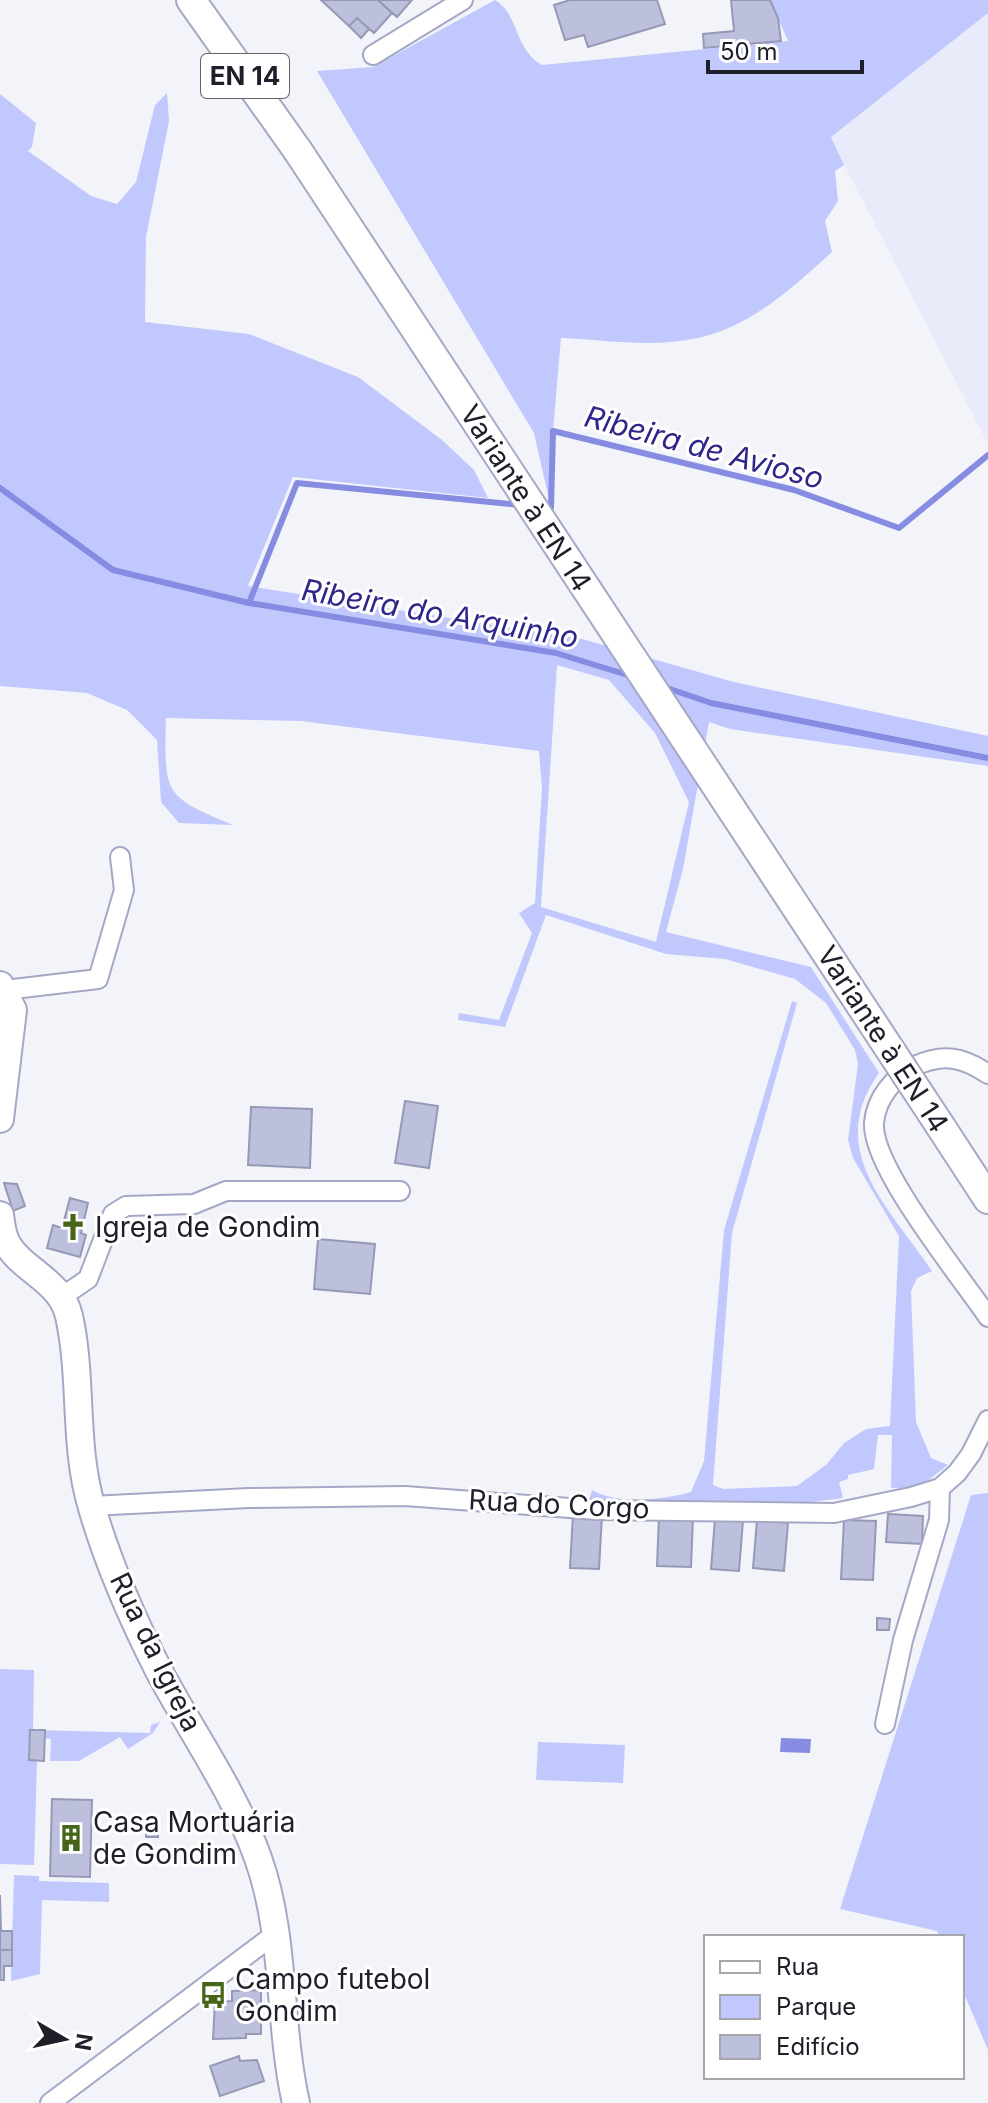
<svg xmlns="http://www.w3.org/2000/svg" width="988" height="2103" viewBox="0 0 988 2103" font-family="Inter,sans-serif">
  <rect width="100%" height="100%" fill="#f3f4fa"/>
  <path fill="#e8ebfa" d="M 988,13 L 988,444 L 830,137 Z"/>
  <path fill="#c1c8fd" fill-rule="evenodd" d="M 495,0 C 519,14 514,49 542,65 L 788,41 L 770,0 L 988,0 L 988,13 L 831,137 L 844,165 L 835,171 L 838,201 L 825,221 L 832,252 C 793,287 751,327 698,338 C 654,348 606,340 561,338 L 553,431 L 551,508 L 534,433 L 317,71 L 373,67 Z
    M 167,93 L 169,121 L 146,237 L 145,322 L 249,334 L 358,377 L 442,440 L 474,470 L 488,498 L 293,477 L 248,586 L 582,639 L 734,682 L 988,736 L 988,766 L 730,729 L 709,722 L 683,869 L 666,932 L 811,967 L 879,1073 C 824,1150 889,1207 932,1271 L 917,1278 L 911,1291 L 916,1422 L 931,1458 L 948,1465 L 918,1488 L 891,1488 L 892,1435 L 878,1435 L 874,1469 L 848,1475 L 848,1479 L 839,1482 L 843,1498 L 803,1503 L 589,1500 L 592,1490 C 619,1505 662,1500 691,1492 L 704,1461 L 724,1230 L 792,1001 L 797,1003 L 732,1233 L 713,1485 L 723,1489 L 797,1486 L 827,1464 L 844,1443 L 866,1429 L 890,1426 L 899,1236 L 853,1158 L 848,1140 L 858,1064 L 855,1050 L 826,1003 L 795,979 L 725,959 L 666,954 L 546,915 L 505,1027 L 458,1020 L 459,1013 L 499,1020 L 532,933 L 519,913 L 535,903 L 542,788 L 539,751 L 301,721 L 166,718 C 164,795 164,796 233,825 L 179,823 L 161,802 L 157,740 L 127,710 L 87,693 L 0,686 L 0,94 L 36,123 L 32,147 L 28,151 L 91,196 L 117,204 L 136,182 L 155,105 ZM 557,665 L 609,680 L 655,733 L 689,802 L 656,942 L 541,907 Z
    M 988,1493 L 988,2050 L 962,1989 L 962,1937 L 940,1937 L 937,1931 L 840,1909 L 971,1495 Z
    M 0,1669 L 34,1670 L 33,1730 L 150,1733 L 151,1725 L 160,1722 L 153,1733 L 128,1749 L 120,1737 L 79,1761 L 50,1761 L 51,1739 L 45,1738 L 37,1761 L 34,1865 L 0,1864 Z
    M 538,1742 L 625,1745 L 623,1783 L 536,1780 Z
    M 14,1875 L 39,1876 L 39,1881 L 109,1883 L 109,1902 L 42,1900 L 40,1974 L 11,1981 Z"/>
  <path fill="#858ce1" d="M 781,1738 L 811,1739 L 810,1753 L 780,1752 Z"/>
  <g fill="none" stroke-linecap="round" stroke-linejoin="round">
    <path stroke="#858ce1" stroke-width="6" d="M 0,488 L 113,570 L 249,603 L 556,653 L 634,677
      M 543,507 L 551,508 L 553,431 L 794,490 L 899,528 L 988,455
      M 249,603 L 297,483 L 520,505
      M 664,687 L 711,703 L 988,758"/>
  </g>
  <path fill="#bcc0dd" stroke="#9699b5" stroke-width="2" d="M 321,0 L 378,0 L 392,13 L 374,33 L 357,18 L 349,26 Z
    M 378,0 L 412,0 L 397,17 Z
    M 570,0 L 657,0 L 665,24 L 588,47 L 584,35 L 565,40 L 554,5 Z
    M 731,0 L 770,0 L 778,18 L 781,41 L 704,48 L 703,34 L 734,31 Z
    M 357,18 L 369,29 L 361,38 L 349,26 Z
    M 405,1101 L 438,1106 L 429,1168 L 395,1163 Z
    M 251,1107 L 312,1109 L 310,1168 L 248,1165 Z
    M 4,1183 L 17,1184 L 25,1206 L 13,1211 Z
    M 70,1198 L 88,1203 L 81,1233 L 86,1235 L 80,1257 L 47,1248 L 53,1225 L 62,1228 Z
    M 318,1239 L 375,1244 L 370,1294 L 314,1289 Z
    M 573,1514 L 602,1516 L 599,1569 L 570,1568 Z
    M 888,1514 L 923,1516 L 922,1544 L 886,1542 Z
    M 659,1516 L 693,1517 L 691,1567 L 657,1566 Z
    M 715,1519 L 743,1521 L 739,1571 L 711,1569 Z
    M 757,1520 L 788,1523 L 784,1571 L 753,1568 Z
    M 844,1520 L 876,1521 L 873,1580 L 841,1579 Z
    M 877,1618 L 890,1619 L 889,1630 L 877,1630 Z
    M 30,1730 L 45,1730 L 44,1761 L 29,1760 Z
    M 52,1799 L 92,1800 L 90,1877 L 50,1876 Z
    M 146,1825 L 158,1825 L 158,1837 L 146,1837 Z
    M 0,1895 L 1,1931 L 12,1931 L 12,1950 L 0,1950 Z
    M 0,1950 L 12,1950 L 12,1966 L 4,1966 L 4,1980 L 0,1980 Z
    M 261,1990 L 261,2034 L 246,2034 L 246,2038 L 213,2039 L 215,2002 L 232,2001 L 232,1991 Z
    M 239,2056 L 240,2061 L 257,2060 L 264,2081 L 220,2096 L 210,2066 Z"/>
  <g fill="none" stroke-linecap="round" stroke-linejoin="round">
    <g stroke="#a4a8c4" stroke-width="22">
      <path id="street" d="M 373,55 L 463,0
        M 5,990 L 98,979 L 124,890 L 120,857
        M 988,1074 C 963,1057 943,1053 915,1066 C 894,1077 876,1098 874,1123 C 871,1167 961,1277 988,1317
        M 63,1296 L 88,1279 L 113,1214 L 126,1206 L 194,1204 L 226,1191 L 400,1191
        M 91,1506 L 249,1498 L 405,1496 L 597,1510 L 834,1513 L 911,1497 L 940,1488 L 957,1473 L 971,1454 L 988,1420
        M 885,1724 L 903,1640 L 939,1520 L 940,1488
        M 50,2103 L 275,1934"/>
    </g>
    <g stroke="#a4a8c4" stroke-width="30">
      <path id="secondary" d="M 0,985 L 13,1010 L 0,1119
        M 0,1215 C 1,1222 2,1232 5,1239 C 17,1269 61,1279 69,1316 C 83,1379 73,1446 92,1508 C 108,1563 133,1620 159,1671 C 192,1733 234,1791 258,1858 C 286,1936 278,2023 296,2103"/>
    </g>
    <g stroke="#a4a8c4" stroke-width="32">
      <path id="primary" d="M 191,0 L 298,151
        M 941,1127 L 988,1199"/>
    </g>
    <use href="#street" stroke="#fff" stroke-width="18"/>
    <use href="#secondary" stroke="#fff" stroke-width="26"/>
    <use href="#primary" stroke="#fff" stroke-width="28"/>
    <g stroke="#a4a8c4" stroke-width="32" stroke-linecap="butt">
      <path id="primary-bridge" d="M 298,151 L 941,1127"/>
    </g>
    <use href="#primary-bridge" stroke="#fff" stroke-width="28"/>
  </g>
  <defs>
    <g id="church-bare" transform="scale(2.16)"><path d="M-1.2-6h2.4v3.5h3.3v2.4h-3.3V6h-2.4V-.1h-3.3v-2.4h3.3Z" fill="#466519" stroke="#fff" stroke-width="2.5" paint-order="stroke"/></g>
    <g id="building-bare" transform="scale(2.16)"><path d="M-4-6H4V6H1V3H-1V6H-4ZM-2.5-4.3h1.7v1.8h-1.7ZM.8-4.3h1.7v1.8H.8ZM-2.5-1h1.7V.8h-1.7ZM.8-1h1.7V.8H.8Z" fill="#466519" stroke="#fff" stroke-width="2.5" paint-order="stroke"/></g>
    <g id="bus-bare" transform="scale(2.16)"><path d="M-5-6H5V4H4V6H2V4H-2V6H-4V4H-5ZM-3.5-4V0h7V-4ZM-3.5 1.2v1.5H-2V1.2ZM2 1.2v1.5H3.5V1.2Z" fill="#466519" stroke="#fff" stroke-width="2.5" paint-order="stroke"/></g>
  </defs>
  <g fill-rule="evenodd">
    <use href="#church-bare" x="73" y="1227"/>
    <use href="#building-bare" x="71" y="1838"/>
    <use href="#bus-bare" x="213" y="1995"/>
  </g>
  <g text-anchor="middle" stroke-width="6" stroke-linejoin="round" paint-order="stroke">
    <rect fill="#fff" stroke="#62626a" stroke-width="2" x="201" y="54" width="88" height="44" rx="6"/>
    <g font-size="26" font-weight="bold" fill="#1e1f2a">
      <text x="245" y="85">EN 14</text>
    </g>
    <g font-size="28" fill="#1e1f2a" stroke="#fff">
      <text transform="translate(526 498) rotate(57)" y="10">Variante à EN 14</text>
      <text transform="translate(883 1039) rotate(57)" y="10">Variante à EN 14</text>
      <text transform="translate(559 1504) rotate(3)" y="10">Rua do Corgo</text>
      <text transform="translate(156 1652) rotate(64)" y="10">Rua da Igreja</text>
    </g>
    <g font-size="28" fill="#1e1f2a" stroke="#fff" text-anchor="start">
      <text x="95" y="1237">Igreja de Gondim</text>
      <text x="93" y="1832">Casa Mortuária<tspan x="93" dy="32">de Gondim</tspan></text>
      <text x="235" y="1989">Campo futebol<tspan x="235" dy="32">Gondim</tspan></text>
    </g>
    <g font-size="30" font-style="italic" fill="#302689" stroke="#fff">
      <text transform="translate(704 448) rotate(15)" y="10">Ribeira de Avioso</text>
      <text transform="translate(440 614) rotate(10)" y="10">Ribeira do Arquinho</text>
    </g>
  </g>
  <rect x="704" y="1935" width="260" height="144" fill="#ffffff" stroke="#a5a5aa" stroke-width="2"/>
  <rect x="720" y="1961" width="40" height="12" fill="#ffffff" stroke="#a5a5aa" stroke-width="2"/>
  <text x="776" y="1975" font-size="24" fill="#1e1f2a">Rua</text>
  <rect x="720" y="1995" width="40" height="24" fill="#c1c8fd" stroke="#a5a5aa" stroke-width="2"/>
  <text x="776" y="2015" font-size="24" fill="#1e1f2a">Parque</text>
  <rect x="720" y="2035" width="40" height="24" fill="#bcc0dd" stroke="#a5a5aa" stroke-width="2"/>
  <text x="776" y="2055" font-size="24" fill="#1e1f2a">Edifício</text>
  <g transform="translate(64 2039) rotate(99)" stroke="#ffffff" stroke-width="6" paint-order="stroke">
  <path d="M0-6L14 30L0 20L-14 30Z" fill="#1e1f2a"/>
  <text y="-12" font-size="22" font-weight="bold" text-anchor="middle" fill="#1e1f2a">N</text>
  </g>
  <path d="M708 60v12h154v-12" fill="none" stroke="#1e1f2a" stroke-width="4"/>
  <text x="720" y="60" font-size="24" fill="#1e1f2a" stroke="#ffffff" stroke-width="6" paint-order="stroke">50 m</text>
</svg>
